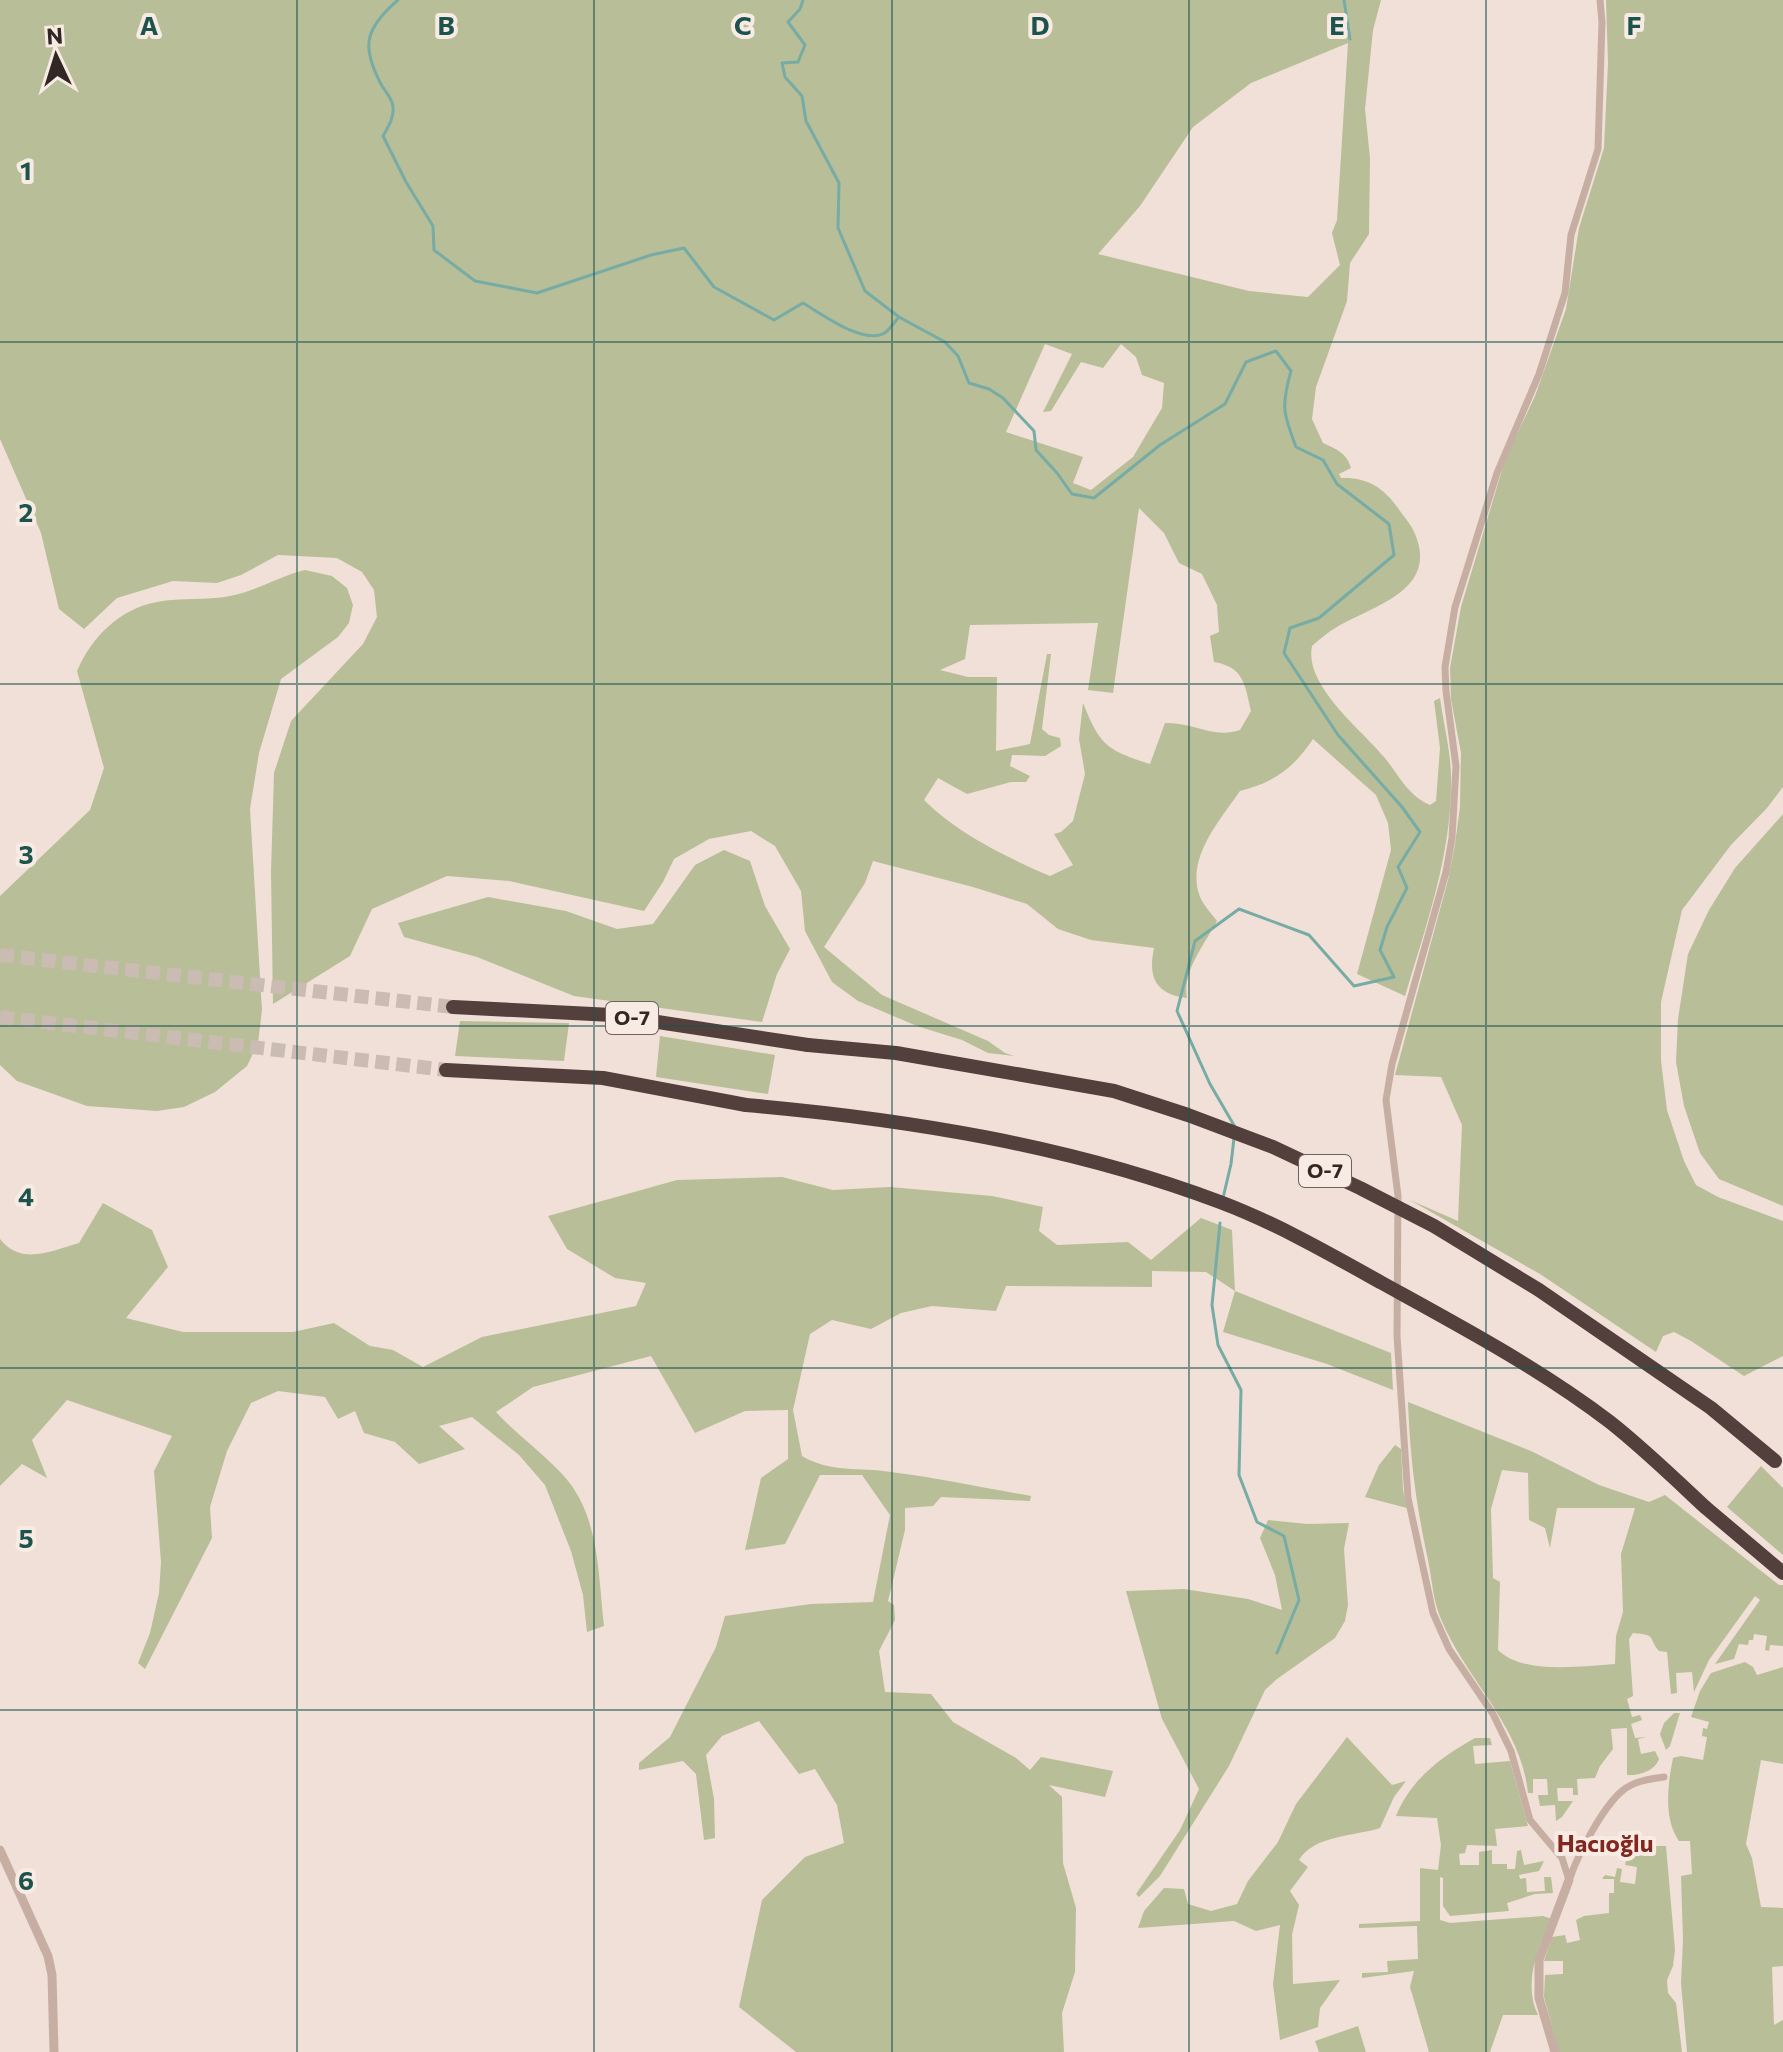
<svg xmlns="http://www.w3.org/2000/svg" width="1783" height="2052" viewBox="0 0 1783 2052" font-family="Commissioner,sans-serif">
  <rect width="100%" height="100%" fill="#f0e0d7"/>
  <path fill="#b8be97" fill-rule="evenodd" d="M 0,0 L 1381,0 L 1373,30 L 1365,109 L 1370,158 L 1369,234 L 1350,263 L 1347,301 L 1316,387 L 1312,419 L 1323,443 C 1336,449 1347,453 1351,468 L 1339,474 L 1341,478 C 1367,477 1383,487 1398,508 C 1403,516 1412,525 1415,534 C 1439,591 1372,606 1337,627 C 1328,632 1320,639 1312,646 C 1304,686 1361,729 1384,757 C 1399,775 1407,795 1430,805 L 1436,801 L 1440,748 L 1434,701 L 1440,698 C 1444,727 1452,756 1451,784 C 1451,857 1425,928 1405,996 L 1357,974 L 1391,850 L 1388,823 L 1376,795 L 1313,739 C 1294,768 1273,783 1240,791 C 1220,820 1187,857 1199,894 C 1202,904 1211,913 1217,921 C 1205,944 1182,971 1187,998 C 1155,994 1148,977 1154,948 L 1091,940 L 1058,929 L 1027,904 L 973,887 L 873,861 L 865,883 L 824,947 L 882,995 L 988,1041 L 1005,1053 L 1014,1056 L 988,1053 L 962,1040 L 917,1026 L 858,1001 L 832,982 L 805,931 L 801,891 L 775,846 L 751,831 L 709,839 L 674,859 L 663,882 L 644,911 L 509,881 L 447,876 L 372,909 L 350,956 L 273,1004 L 271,872 L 274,773 L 291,721 L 363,644 L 377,617 L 374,590 L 362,572 L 337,558 L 278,555 L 241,575 L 217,583 L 173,581 L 117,598 L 84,629 L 59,609 L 41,533 L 0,439 ZM 1348,43 L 1337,220 L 1332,233 L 1340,265 L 1308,297 L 1249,291 L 1098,254 L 1140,206 L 1193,127 L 1251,83 ZM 1045,344 L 1072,354 L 1043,412 L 1051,411 L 1081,362 L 1103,368 L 1121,344 L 1136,357 L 1142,375 L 1164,383 L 1162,408 L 1133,457 L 1091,490 L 1073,483 L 1083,457 L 1006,432 ZM 1139,508 L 1164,533 L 1179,563 L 1202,574 L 1217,605 L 1219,632 L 1210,636 L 1214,662 C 1244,667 1245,685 1251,711 L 1240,730 C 1213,739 1193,722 1165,723 L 1150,764 C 1106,750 1100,745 1083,703 L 1079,739 L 1085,774 L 1073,821 L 1061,832 L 1054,834 L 1073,865 L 1050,876 C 1006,857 958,834 924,800 L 938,778 L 967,794 L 1011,782 L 1026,782 L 1030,776 L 1010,766 L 1012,755 L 1045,756 L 1061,746 L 1060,738 L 1049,735 L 1042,729 L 1051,654 L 1047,654 L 1030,744 L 996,751 L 997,677 L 968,677 L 940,670 L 965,659 L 970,625 L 1098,623 L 1088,690 L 1113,693 Z
    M 1606,0 L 1783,0 L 1783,787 L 1767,808 L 1731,845 L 1682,910 L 1661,1002 L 1661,1061 L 1667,1110 L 1684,1161 L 1696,1185 L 1718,1197 L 1783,1221 L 1783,1356 L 1744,1376 L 1691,1341 L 1674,1332 L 1663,1336 L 1656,1352 L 1540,1274 L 1410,1200 L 1458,1221 L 1462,1125 L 1441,1077 L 1395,1075 L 1448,880 L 1455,844 L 1460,807 L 1461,753 L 1451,699 L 1450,668 L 1461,607 L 1505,460 L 1535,396 L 1566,309 L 1579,228 L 1604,148 L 1608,63 Z
    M 305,570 L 332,576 L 347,588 L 353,605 L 349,623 L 338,637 L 281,679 L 259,753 L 250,809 L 262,1010 L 258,1043 L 247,1066 L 215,1092 L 184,1107 L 157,1111 L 87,1106 L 17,1081 L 0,1065 L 0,896 L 90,810 L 104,768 L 77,671 C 92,637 119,609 157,602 C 181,597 206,601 230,596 C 257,591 279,576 305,570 Z
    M 1783,814 L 1783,1206 L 1719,1179 L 1700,1153 L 1684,1106 L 1676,1062 L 1678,1019 L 1688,954 L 1709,910 L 1735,868 Z
    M 724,850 L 750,861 L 765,906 L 790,949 L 777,974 L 762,1022 L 574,996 L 477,957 L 404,937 L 398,923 L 488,897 L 566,911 L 617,929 L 653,924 L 695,865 Z
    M 460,1021 L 569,1023 L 564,1061 L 455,1056 Z
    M 660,1036 L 775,1055 L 768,1094 L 656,1077 Z
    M 782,1177 L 833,1190 L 890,1187 L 992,1196 L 1043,1207 L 1039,1231 L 1057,1245 L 1128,1242 L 1151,1260 L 1201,1218 L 1232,1230 L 1235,1291 L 1391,1353 L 1393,1390 L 1327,1364 L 1223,1332 L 1235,1291 L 1206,1272 L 1152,1271 L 1152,1287 L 1006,1286 L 996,1311 L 932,1306 L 901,1313 L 871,1329 L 832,1320 L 810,1334 L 793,1410 L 802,1456 C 830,1473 860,1467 891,1472 C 938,1478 985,1488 1031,1496 L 1030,1501 L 941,1497 L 933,1506 L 905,1508 L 905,1530 L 888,1601 L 894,1605 L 895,1620 L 879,1651 L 885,1692 L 931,1694 L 953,1722 L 1016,1758 L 1030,1770 L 1041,1757 L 1113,1771 L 1105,1797 L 1049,1785 L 1062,1797 L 1063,1863 L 1076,1908 L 1075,1972 L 1062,2013 L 1064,2052 L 796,2052 L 739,2007 L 762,1900 L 805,1857 L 844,1843 L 837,1805 L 815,1769 L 799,1774 L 759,1721 L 722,1736 L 706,1755 L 714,1799 L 715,1838 L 704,1840 L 696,1774 L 683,1761 L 639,1770 L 639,1763 L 670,1737 L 716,1647 L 725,1616 L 811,1604 L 873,1602 L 890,1515 L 862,1475 L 820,1475 L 785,1544 L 745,1550 L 761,1478 L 788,1459 L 788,1410 L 745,1411 L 695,1433 L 651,1356 L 533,1387 L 496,1412 C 516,1434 542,1452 563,1475 C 600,1515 598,1575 604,1626 L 587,1632 L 583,1595 L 571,1551 L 545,1485 L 519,1455 L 472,1417 L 439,1426 L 465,1449 L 419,1464 L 395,1442 L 364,1433 L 355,1411 L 338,1419 L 325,1397 L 278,1391 L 251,1403 L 227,1451 L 210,1507 L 212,1538 L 145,1669 L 138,1663 L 150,1633 L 159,1593 L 161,1562 L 154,1471 L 172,1436 L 67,1400 L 32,1440 L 47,1478 L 22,1464 L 0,1486 L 0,1239 C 21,1266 51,1251 79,1243 L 103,1203 L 152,1230 L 168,1267 L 126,1318 L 183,1332 L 293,1332 L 334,1323 L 370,1346 L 393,1350 L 423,1367 L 482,1337 L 636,1306 L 646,1283 L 615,1278 L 567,1249 L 548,1216 L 677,1180 Z
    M 1408,1402 L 1531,1451 L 1599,1485 L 1649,1502 L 1665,1495 L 1779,1585 L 1783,1585 L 1783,1646 L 1770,1645 L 1769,1651 L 1765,1650 L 1767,1636 L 1754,1634 L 1753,1640 L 1749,1640 L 1748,1645 L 1739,1644 L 1734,1659 L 1715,1664 L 1760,1600 L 1755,1596 L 1709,1660 L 1694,1692 L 1692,1672 L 1676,1673 L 1677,1693 L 1671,1694 L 1667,1652 L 1659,1651 C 1647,1637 1658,1635 1633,1633 L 1629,1639 L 1633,1696 L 1627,1699 L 1632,1717 L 1640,1715 L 1642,1720 L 1631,1724 L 1635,1738 L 1647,1737 L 1638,1739 L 1641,1754 L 1655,1751 L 1659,1759 C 1655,1771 1638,1776 1627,1775 L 1627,1728 L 1611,1729 L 1613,1749 L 1600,1766 L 1595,1778 L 1577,1779 L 1578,1795 L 1573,1795 L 1573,1788 L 1557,1788 L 1558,1801 L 1573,1801 L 1562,1817 L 1556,1821 L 1555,1805 L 1540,1806 L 1538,1795 L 1548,1795 L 1547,1779 L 1533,1779 L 1533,1793 L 1528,1793 C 1521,1725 1466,1680 1441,1619 C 1433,1601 1432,1579 1428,1560 C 1416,1505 1410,1457 1408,1402 ZM 1502,1470 L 1528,1473 L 1529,1520 L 1545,1528 L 1550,1548 L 1557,1508 L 1635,1508 L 1621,1554 L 1623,1612 L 1616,1636 L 1615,1664 C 1582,1666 1523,1675 1498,1650 L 1500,1582 L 1493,1578 L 1491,1509 Z
    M 1395,1445 L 1401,1449 L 1403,1490 L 1407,1508 L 1365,1497 L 1379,1465 Z
    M 1761,1466 L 1783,1488 L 1783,1555 L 1727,1507 Z
    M 1268,1520 L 1307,1524 L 1349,1523 L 1344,1549 L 1348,1605 L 1345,1621 L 1335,1638 L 1277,1679 L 1265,1690 L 1229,1766 L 1160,1876 L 1139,1897 L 1136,1894 L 1180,1830 L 1199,1789 L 1162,1719 L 1126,1591 L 1184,1589 L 1248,1599 L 1282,1610 L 1275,1575 L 1260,1538 Z
    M 1745,1662 L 1753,1667 L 1757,1675 L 1783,1667 L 1783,1764 L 1761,1760 L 1746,1844 L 1752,1858 L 1761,1907 L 1783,1908 L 1783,1966 L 1772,1967 L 1774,2025 L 1783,2020 L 1783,2052 L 1687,2052 L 1681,1983 L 1683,1940 L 1681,1876 L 1692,1874 L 1690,1841 L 1679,1841 C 1663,1819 1668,1783 1673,1758 L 1681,1756 L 1703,1760 L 1707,1737 L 1702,1736 L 1703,1728 L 1707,1729 L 1709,1722 L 1691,1717 L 1700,1691 L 1711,1673 Z
    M 1674,1713 L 1680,1713 L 1670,1746 L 1666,1750 L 1660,1734 L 1664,1723 Z
    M 1347,1737 L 1392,1785 L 1406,1781 L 1394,1797 L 1380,1828 C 1356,1836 1314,1835 1299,1860 L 1308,1867 L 1290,1891 L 1299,1905 L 1292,1935 L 1293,1984 L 1340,1980 L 1320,2008 L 1318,2027 L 1280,2040 L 1273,1984 L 1280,1925 L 1256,1931 L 1234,1921 L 1138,1928 L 1144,1911 L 1164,1888 L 1184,1889 L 1188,1904 L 1211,1911 L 1237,1904 L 1248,1881 L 1278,1842 L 1296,1804 Z
    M 1475,1738 L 1490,1738 L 1492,1745 L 1473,1746 L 1475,1764 L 1510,1761 L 1528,1826 L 1495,1829 L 1497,1846 L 1467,1845 L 1465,1853 L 1459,1854 L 1460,1865 L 1479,1865 L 1479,1852 L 1492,1850 L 1492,1864 L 1507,1864 L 1507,1869 L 1515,1869 L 1517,1851 L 1521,1850 L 1524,1865 L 1544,1861 L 1539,1871 L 1519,1875 L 1520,1879 L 1526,1878 L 1527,1892 L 1545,1891 L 1544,1877 L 1551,1877 L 1553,1893 L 1535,1894 L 1507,1903 L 1509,1911 L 1450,1916 L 1443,1906 L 1443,1878 L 1440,1877 L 1440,1920 L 1450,1923 L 1543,1916 L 1552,1919 C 1537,1947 1523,1984 1538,2015 L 1503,2015 L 1490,2052 L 1429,2052 L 1410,1987 L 1414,1971 L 1362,1978 L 1362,1973 L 1388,1972 L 1387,1961 L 1418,1959 L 1417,1926 L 1359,1928 L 1359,1924 L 1420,1921 L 1420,1868 L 1438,1870 L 1441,1845 L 1437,1818 L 1396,1816 C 1411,1779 1441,1757 1475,1738 Z
    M 1655,1838 L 1655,1846 L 1666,1846 L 1675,1950 L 1673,1966 L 1667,1980 L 1668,1993 L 1676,2003 L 1682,2052 L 1559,2052 L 1544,1997 L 1545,1975 L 1563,1974 L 1563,1961 L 1544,1961 L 1552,1937 L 1565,1935 L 1567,1943 L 1580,1940 L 1576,1920 L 1584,1916 L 1609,1913 L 1609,1893 L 1614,1893 L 1614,1879 L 1602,1879 L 1605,1875 L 1615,1877 L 1617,1868 L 1622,1869 L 1620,1882 L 1635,1884 L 1637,1867 L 1625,1865 C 1627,1854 1644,1840 1655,1838 Z
    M 1358,2026 L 1366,2052 L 1319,2052 L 1315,2041 Z"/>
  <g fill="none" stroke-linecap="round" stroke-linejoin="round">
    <path stroke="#76aca5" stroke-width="3" d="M 398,0 C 364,29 361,47 382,86 C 386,92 393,100 393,107 C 394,119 388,127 383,136 L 406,182 L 433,226 L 434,250 L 475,281 L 537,293 L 651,255 L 684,248 L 714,287 L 774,320 L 803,303 C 822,314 866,347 886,332 C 891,328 895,321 899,317
      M 803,0 L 800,9 L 788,22 L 805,45 L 798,62 L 782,63 L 785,77 L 802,96 L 806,121 L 839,183 L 838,228 L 865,291 L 899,317 L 945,342 L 958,356 L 969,383 L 989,389 L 1003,398 L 1034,431 L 1036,450 L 1057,473 L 1072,494 L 1094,498 L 1160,445 L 1225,404 L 1246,362 L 1276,351 L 1291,371 C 1281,406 1283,413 1296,447 L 1323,460 L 1337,484 L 1389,524 L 1394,555 L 1319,618 L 1290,628 L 1284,653 L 1338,735 L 1402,807 L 1420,832 L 1398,867 L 1407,888 L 1387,927 L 1380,950 L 1394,977 L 1354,986 L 1309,935 L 1239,909 L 1195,941 L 1177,1011 L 1210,1084 L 1235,1127
      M 1344,0 L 1350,39
      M 1223,1198 L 1231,1164 L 1234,1138
      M 1220,1223 L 1212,1305 L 1218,1345 L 1241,1390 L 1239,1475 L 1257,1522 L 1284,1536 L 1299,1600 L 1277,1653"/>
    <path stroke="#cabbb3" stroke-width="14" stroke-dasharray="14 7" stroke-linecap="butt" d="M 0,955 L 453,1007
      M 0,1017 L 446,1070"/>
    <path stroke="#c7aea3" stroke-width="7" d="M 1570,1878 C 1578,1854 1603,1807 1622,1791 C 1634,1781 1649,1779 1664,1777
      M 1569,1880 L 1562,1858 L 1530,1820 L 1511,1751 L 1493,1714 L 1449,1649 L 1433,1613 L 1408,1498 L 1397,1336 L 1398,1196 L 1386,1100 L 1392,1064 L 1446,872 L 1452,838 L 1456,766 L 1446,691 L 1445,667 L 1455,607 L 1497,473 L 1539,374 L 1565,293 L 1571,235 L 1598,149 L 1602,22 L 1600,0"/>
    <path stroke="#c7aea3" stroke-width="9" d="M 0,1850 L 48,1956 L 52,1975 L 54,2052
      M 1555,2052 L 1539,1998 L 1539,1960 L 1569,1880"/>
    <path stroke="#533f3c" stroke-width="14" d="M 453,1007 L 612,1015 L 808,1045
      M 446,1070 L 603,1078 L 746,1105
      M 1705,1507 L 1783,1573"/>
    <path stroke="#533f3c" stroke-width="14" d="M 808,1045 L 896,1053 L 1114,1091 L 1188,1115 L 1273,1147 L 1360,1188 L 1434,1226 L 1539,1290 L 1711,1408 L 1775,1461
      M 746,1105 C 906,1119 1069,1145 1220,1202 C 1276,1223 1330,1254 1382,1283 C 1460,1326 1539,1368 1610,1422 C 1643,1448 1674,1478 1705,1507"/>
  </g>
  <path fill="none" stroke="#1c534d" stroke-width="2" stroke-opacity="0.55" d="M 297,0 L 297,2052M 594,0 L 594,2052M 892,0 L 892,2052M 1189,0 L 1189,2052M 1486,0 L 1486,2052M 0,342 L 1783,342M 0,684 L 1783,684M 0,1026 L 1783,1026M 0,1368 L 1783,1368M 0,1710 L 1783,1710"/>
  <g text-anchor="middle" stroke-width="8" stroke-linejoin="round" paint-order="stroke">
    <g fill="#f8ebe3" stroke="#6e625e" stroke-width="2">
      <rect x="606" y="1002" width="52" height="32" rx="6"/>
      <rect x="1299" y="1155" width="52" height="32" rx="6"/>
    </g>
    <g font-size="20" font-weight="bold" fill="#332725">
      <text x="632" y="1025">O-7</text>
      <text x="1325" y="1178">O-7</text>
    </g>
    <g font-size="24" font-weight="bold" fill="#802720" stroke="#f8ebe3">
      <text x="1605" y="1852">Hacıoğlu</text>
    </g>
  </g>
  <g font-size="26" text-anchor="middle" font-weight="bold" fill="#1c534d" stroke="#f8ebe3" stroke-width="8" stroke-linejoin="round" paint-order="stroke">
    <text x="149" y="35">A</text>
    <text x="446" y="35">B</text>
    <text x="743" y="35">C</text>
    <text x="1040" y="35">D</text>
    <text x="1337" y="35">E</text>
    <text x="1634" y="35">F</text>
    <text x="26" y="180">1</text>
    <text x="26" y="522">2</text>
    <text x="26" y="864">3</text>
    <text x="26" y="1206">4</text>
    <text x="26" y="1548">5</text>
    <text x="26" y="1890">6</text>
  </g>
  <g transform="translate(56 56) rotate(356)" stroke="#f8ebe3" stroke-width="6" paint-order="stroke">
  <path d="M0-6L14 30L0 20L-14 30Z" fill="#332725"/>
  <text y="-12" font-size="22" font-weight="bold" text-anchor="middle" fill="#332725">N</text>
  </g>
</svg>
